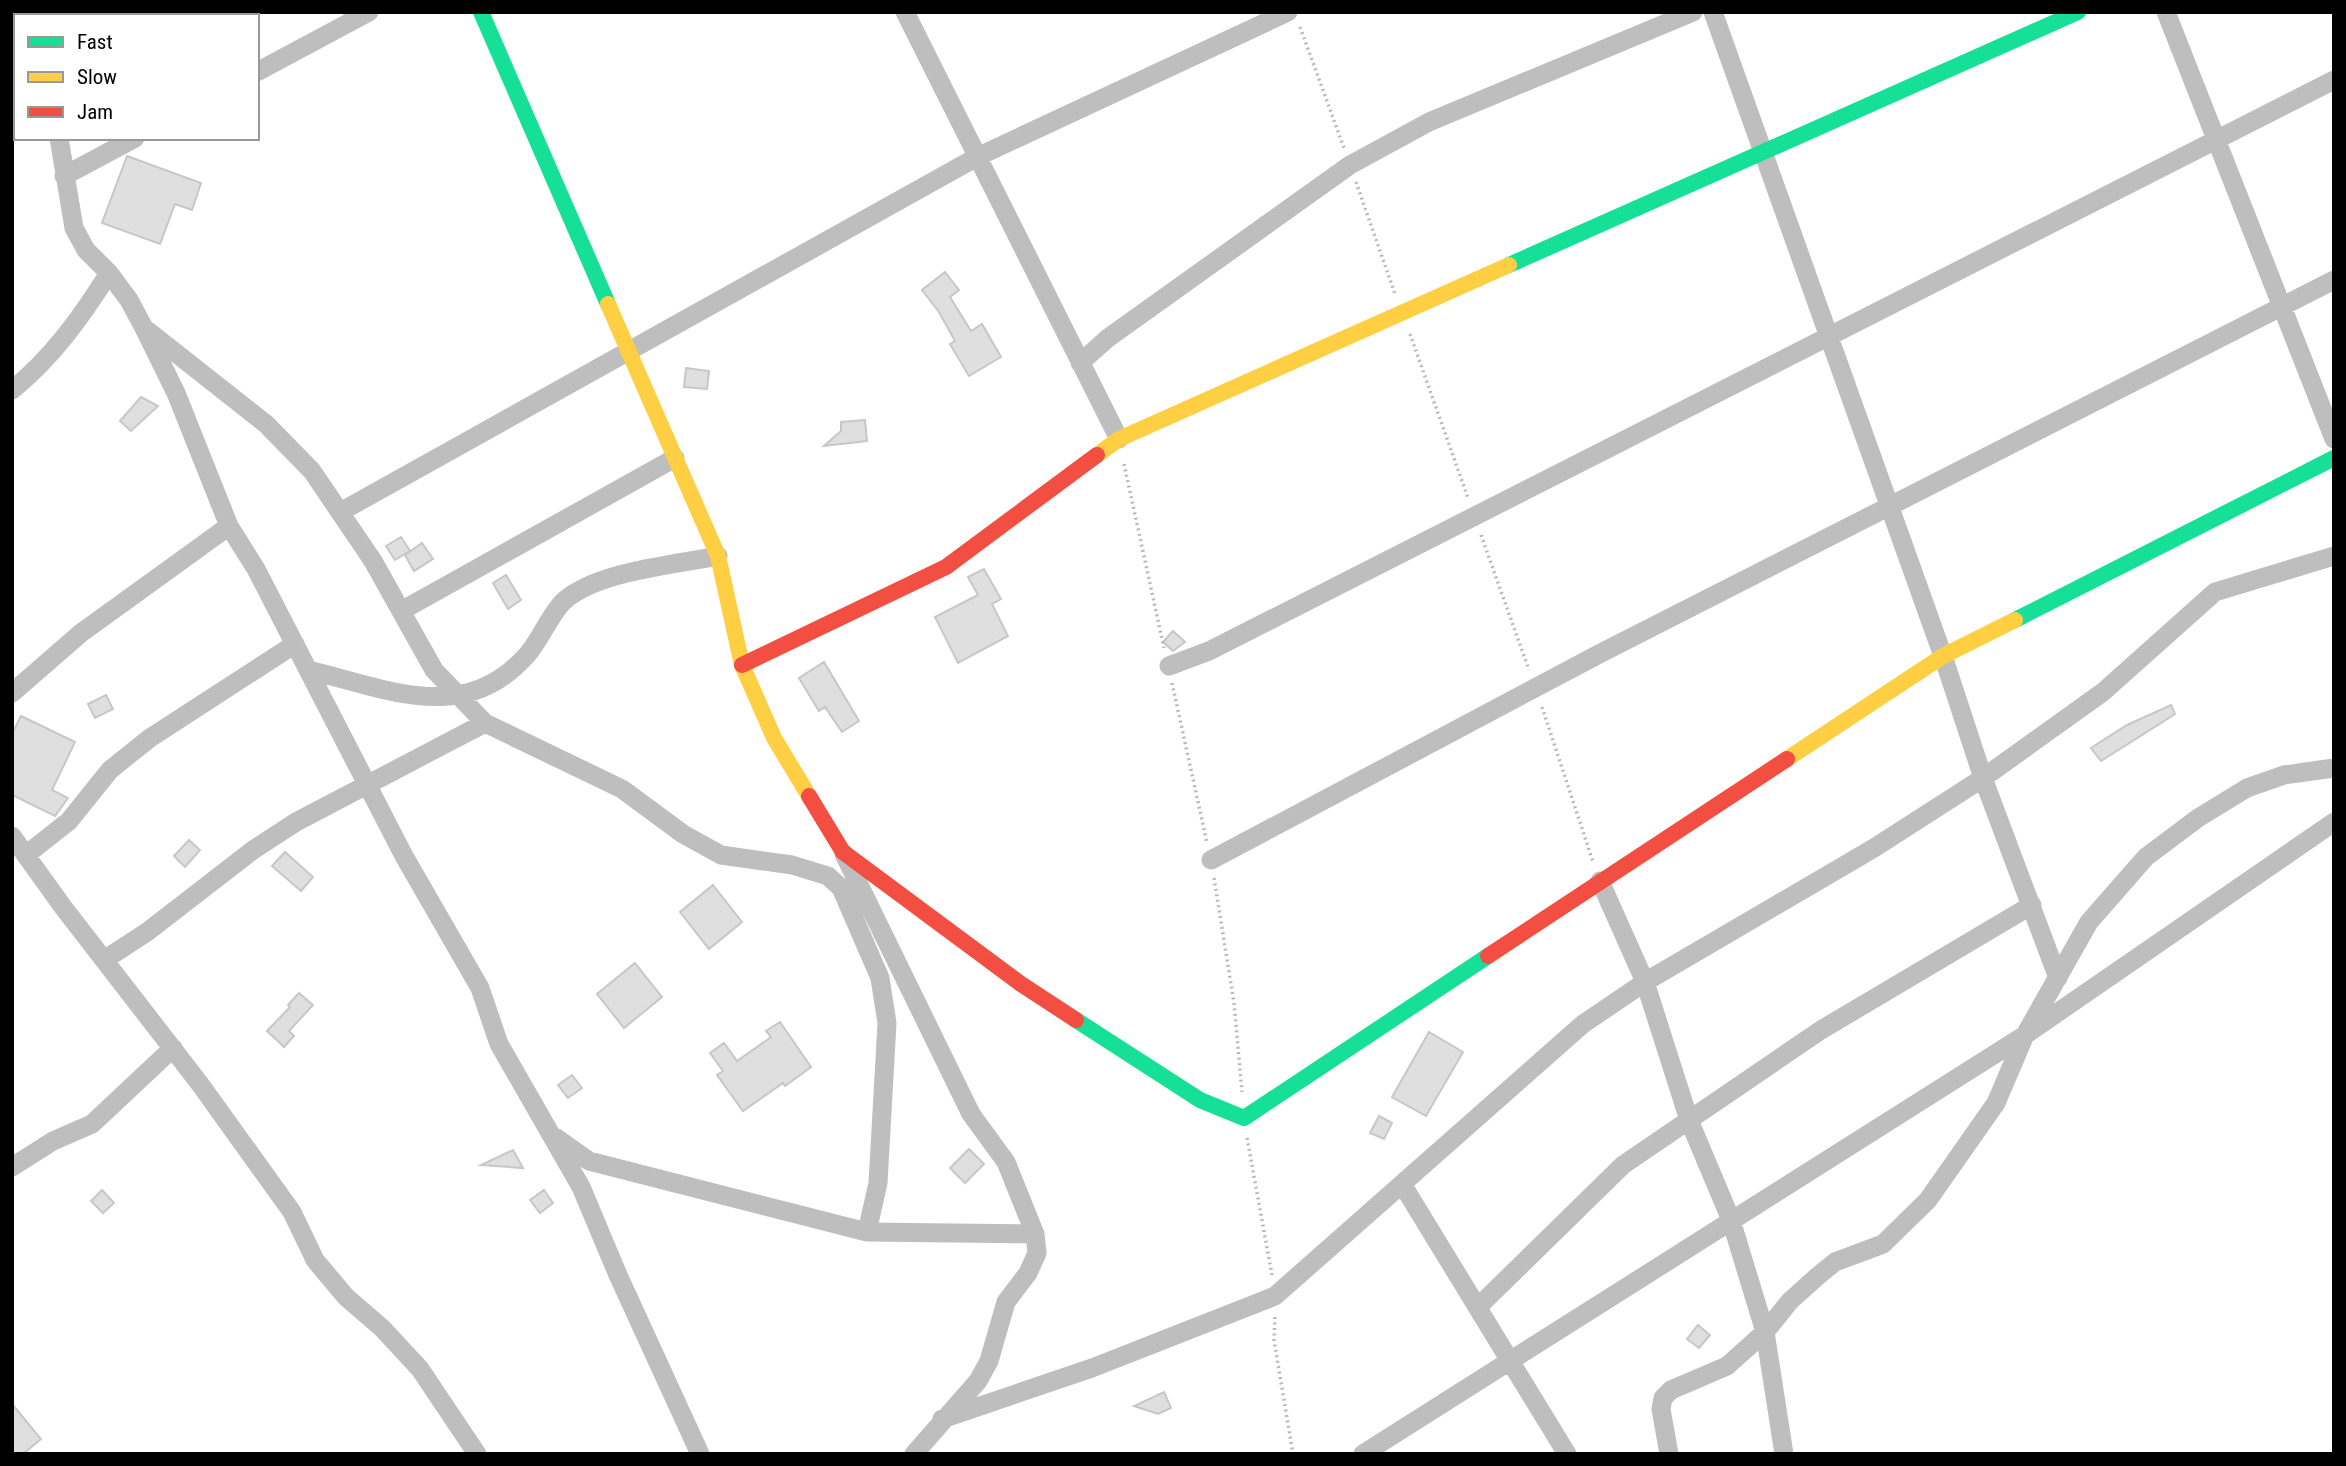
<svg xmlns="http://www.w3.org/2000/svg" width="2346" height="1466" viewBox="0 0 2346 1466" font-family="'Roboto Condensed',sans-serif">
  <rect width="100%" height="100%" fill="#fff"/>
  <path fill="#dfdfdf" stroke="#c7c7c7" stroke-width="2" d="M 127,156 L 201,183 L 192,210 L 175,204 L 160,244 L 102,223 Z
    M 945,272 L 959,290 L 950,297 L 971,331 L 982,324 L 1001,357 L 969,376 L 950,344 L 955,341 L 939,312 L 922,290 Z
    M 686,368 L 709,371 L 707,389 L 684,387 Z
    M 141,397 L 158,406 L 131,431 L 120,421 Z
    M 865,420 L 867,441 L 824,446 L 841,431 L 841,422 Z
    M 401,537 L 410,551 L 395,560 L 386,546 Z
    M 422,543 L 433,559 L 414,571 L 405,555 Z
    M 984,569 L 1001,599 L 992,604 L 1008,636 L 958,663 L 935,617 L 978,595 L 968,577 Z
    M 506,575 L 521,600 L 508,609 L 493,583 Z
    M 1173,631 L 1185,642 L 1173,651 L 1163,642 Z
    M 824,662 L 859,721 L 842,732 L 825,707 L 819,711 L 799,678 Z
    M 106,695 L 113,709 L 95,718 L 88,704 Z
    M 2171,705 L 2175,714 L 2101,761 L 2091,748 L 2127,725 Z
    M 21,716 L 75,742 L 52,790 L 68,798 L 55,816 L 12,795 L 12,734 Z
    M 189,840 L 200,850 L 185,867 L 174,856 Z
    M 285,852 L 313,877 L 301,891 L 272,866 Z
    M 713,885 L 742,922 L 709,949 L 680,912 Z
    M 635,963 L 662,997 L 624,1028 L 597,994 Z
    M 299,993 L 313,1005 L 289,1031 L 294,1036 L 284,1047 L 267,1031 L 290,1007 L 288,1005 Z
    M 780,1022 L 811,1067 L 785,1086 L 783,1083 L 743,1111 L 717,1075 L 723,1071 L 710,1053 L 724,1043 L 737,1061 L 771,1037 L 766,1031 Z
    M 1429,1032 L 1463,1052 L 1426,1116 L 1392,1097 Z
    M 572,1075 L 582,1088 L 568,1098 L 558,1085 Z
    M 1379,1116 L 1392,1123 L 1384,1139 L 1370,1133 Z
    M 969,1149 L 984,1164 L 965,1183 L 950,1168 Z
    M 513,1150 L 523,1168 L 481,1165 Z
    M 102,1190 L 114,1203 L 103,1213 L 91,1201 Z
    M 544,1190 L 553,1203 L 540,1213 L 530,1200 Z
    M 1698,1325 L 1710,1335 L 1699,1348 L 1687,1339 Z
    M 1164,1392 L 1171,1408 L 1158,1414 L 1134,1406 Z
    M 12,1404 L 41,1439 L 23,1454 L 12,1454 Z"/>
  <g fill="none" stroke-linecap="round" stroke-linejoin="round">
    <path stroke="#b9b9b9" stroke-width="3.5" stroke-dasharray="2 3.5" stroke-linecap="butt" d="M 1300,27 L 1344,148
      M 1356,182 L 1395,294
      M 1410,334 L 1468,498
      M 1124,464 L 1164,648
      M 1481,535 L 1529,670
      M 1172,683 L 1207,843
      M 1542,707 L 1593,862
      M 1214,878 L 1234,1003 L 1242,1092
      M 1247,1138 L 1272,1275
      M 1275,1317 L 1274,1340 L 1293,1454"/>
    <path stroke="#bebebe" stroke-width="19" d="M 13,12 L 16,17
      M 905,12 L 1119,439
      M 1713,12 L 1943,656 L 1983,778 L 2058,978
      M 2166,12 L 2334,439
      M 103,16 L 111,12
      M 12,59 L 16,57
      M 257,72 L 369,12
      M 59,138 L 74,228 L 86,250 L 109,273 L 129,300 L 144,328 L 176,393 L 229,526 L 256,569 L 404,856 L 480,988 L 499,1044 L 581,1187 L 618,1275 L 700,1454
      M 64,176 L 135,138
      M 148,331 L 266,424 L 312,471 L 373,561 L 434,670 L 485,723 L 622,789 L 683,834 L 721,855 L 792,865 L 828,876 L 841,888 L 880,978 L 887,1023 L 878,1183 L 867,1232
      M 1080,363 L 1108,338 L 1350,165 L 1429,122 L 1693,12
      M 12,390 C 52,358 82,316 109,273
      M 342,511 L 977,157 L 1288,12
      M 401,611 L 675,458
      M 1169,666 L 1209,651 L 2334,80
      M 308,670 C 385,688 463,726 526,656 C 540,641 551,612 565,600 C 599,571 674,565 718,556
      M 12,693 L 81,633 L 229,526
      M 12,836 L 63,907 L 200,1084 L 292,1212 L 315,1260 L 346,1297 L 382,1328 L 420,1369 L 477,1454
      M 844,854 L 971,1114 L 1006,1162 L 1035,1234 L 1037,1253 L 1028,1273 L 1006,1302 L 989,1361 L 978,1381 L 914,1454
      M 26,855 L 69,821 L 110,770 L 150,738 L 295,644
      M 1211,860 L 1601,653 L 2334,280
      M 1600,881 L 1645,982 L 1689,1120 L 1731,1220 L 1765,1332 L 1784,1454
      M 104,960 L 147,932 L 253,850 L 296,822 L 485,723
      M 555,1137 L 589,1161 L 867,1232 L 1035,1234
      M 12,1167 L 53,1141 L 92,1124 L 173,1048
      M 1402,1184 L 1567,1454
      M 1478,1307 L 1623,1165 L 1821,1030 L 2032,905
      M 942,1419 L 1092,1368 L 1275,1296 L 1583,1024 L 1645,982 L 1874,848 L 1983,778 L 2103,692 L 2215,592 L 2334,556
      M 1363,1454 L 2025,1035 L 2334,822
      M 1669,1454 L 1661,1409 L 1663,1398 L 1671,1390 L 1727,1366 L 1765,1332 L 1790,1301 L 1819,1275 L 1835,1262 L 1883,1244 L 1928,1200 L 1996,1103 L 2025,1035 L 2089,922 L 2146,857 L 2198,818 L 2247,788 L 2284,775 L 2334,768"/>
    <path stroke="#16e098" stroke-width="16" d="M 481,12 L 608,304
      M 1509,265 L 2078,12
      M 2015,620 L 2334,458
      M 1076,1020 L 1200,1100 L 1244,1118 L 1488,956"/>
    <path stroke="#ffcf43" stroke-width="16" d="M 608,304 L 718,556 L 742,665 L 774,738 L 809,796
      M 1097,455 L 1119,439 L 1509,265
      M 1787,759 L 1943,656 L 2015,620"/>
    <path stroke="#f24e42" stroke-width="16" d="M 742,665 L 946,567 L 1097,455
      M 809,796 L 843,852 L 1021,984 L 1076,1020
      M 1488,956 L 1787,759"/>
  </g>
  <rect width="2346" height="1466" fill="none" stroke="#000000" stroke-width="28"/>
  <rect x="14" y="14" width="245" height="126" fill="#ffffff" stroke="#999999" stroke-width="2"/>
  <rect x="28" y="37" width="35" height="10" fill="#16e098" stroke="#999999" stroke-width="2"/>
  <text x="77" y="49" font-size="21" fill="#000000">Fast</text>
  <rect x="28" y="72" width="35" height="10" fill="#ffcf43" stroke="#999999" stroke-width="2"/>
  <text x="77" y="84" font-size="21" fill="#000000">Slow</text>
  <rect x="28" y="107" width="35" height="10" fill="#f24e42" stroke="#999999" stroke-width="2"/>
  <text x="77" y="119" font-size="21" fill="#000000">Jam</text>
</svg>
